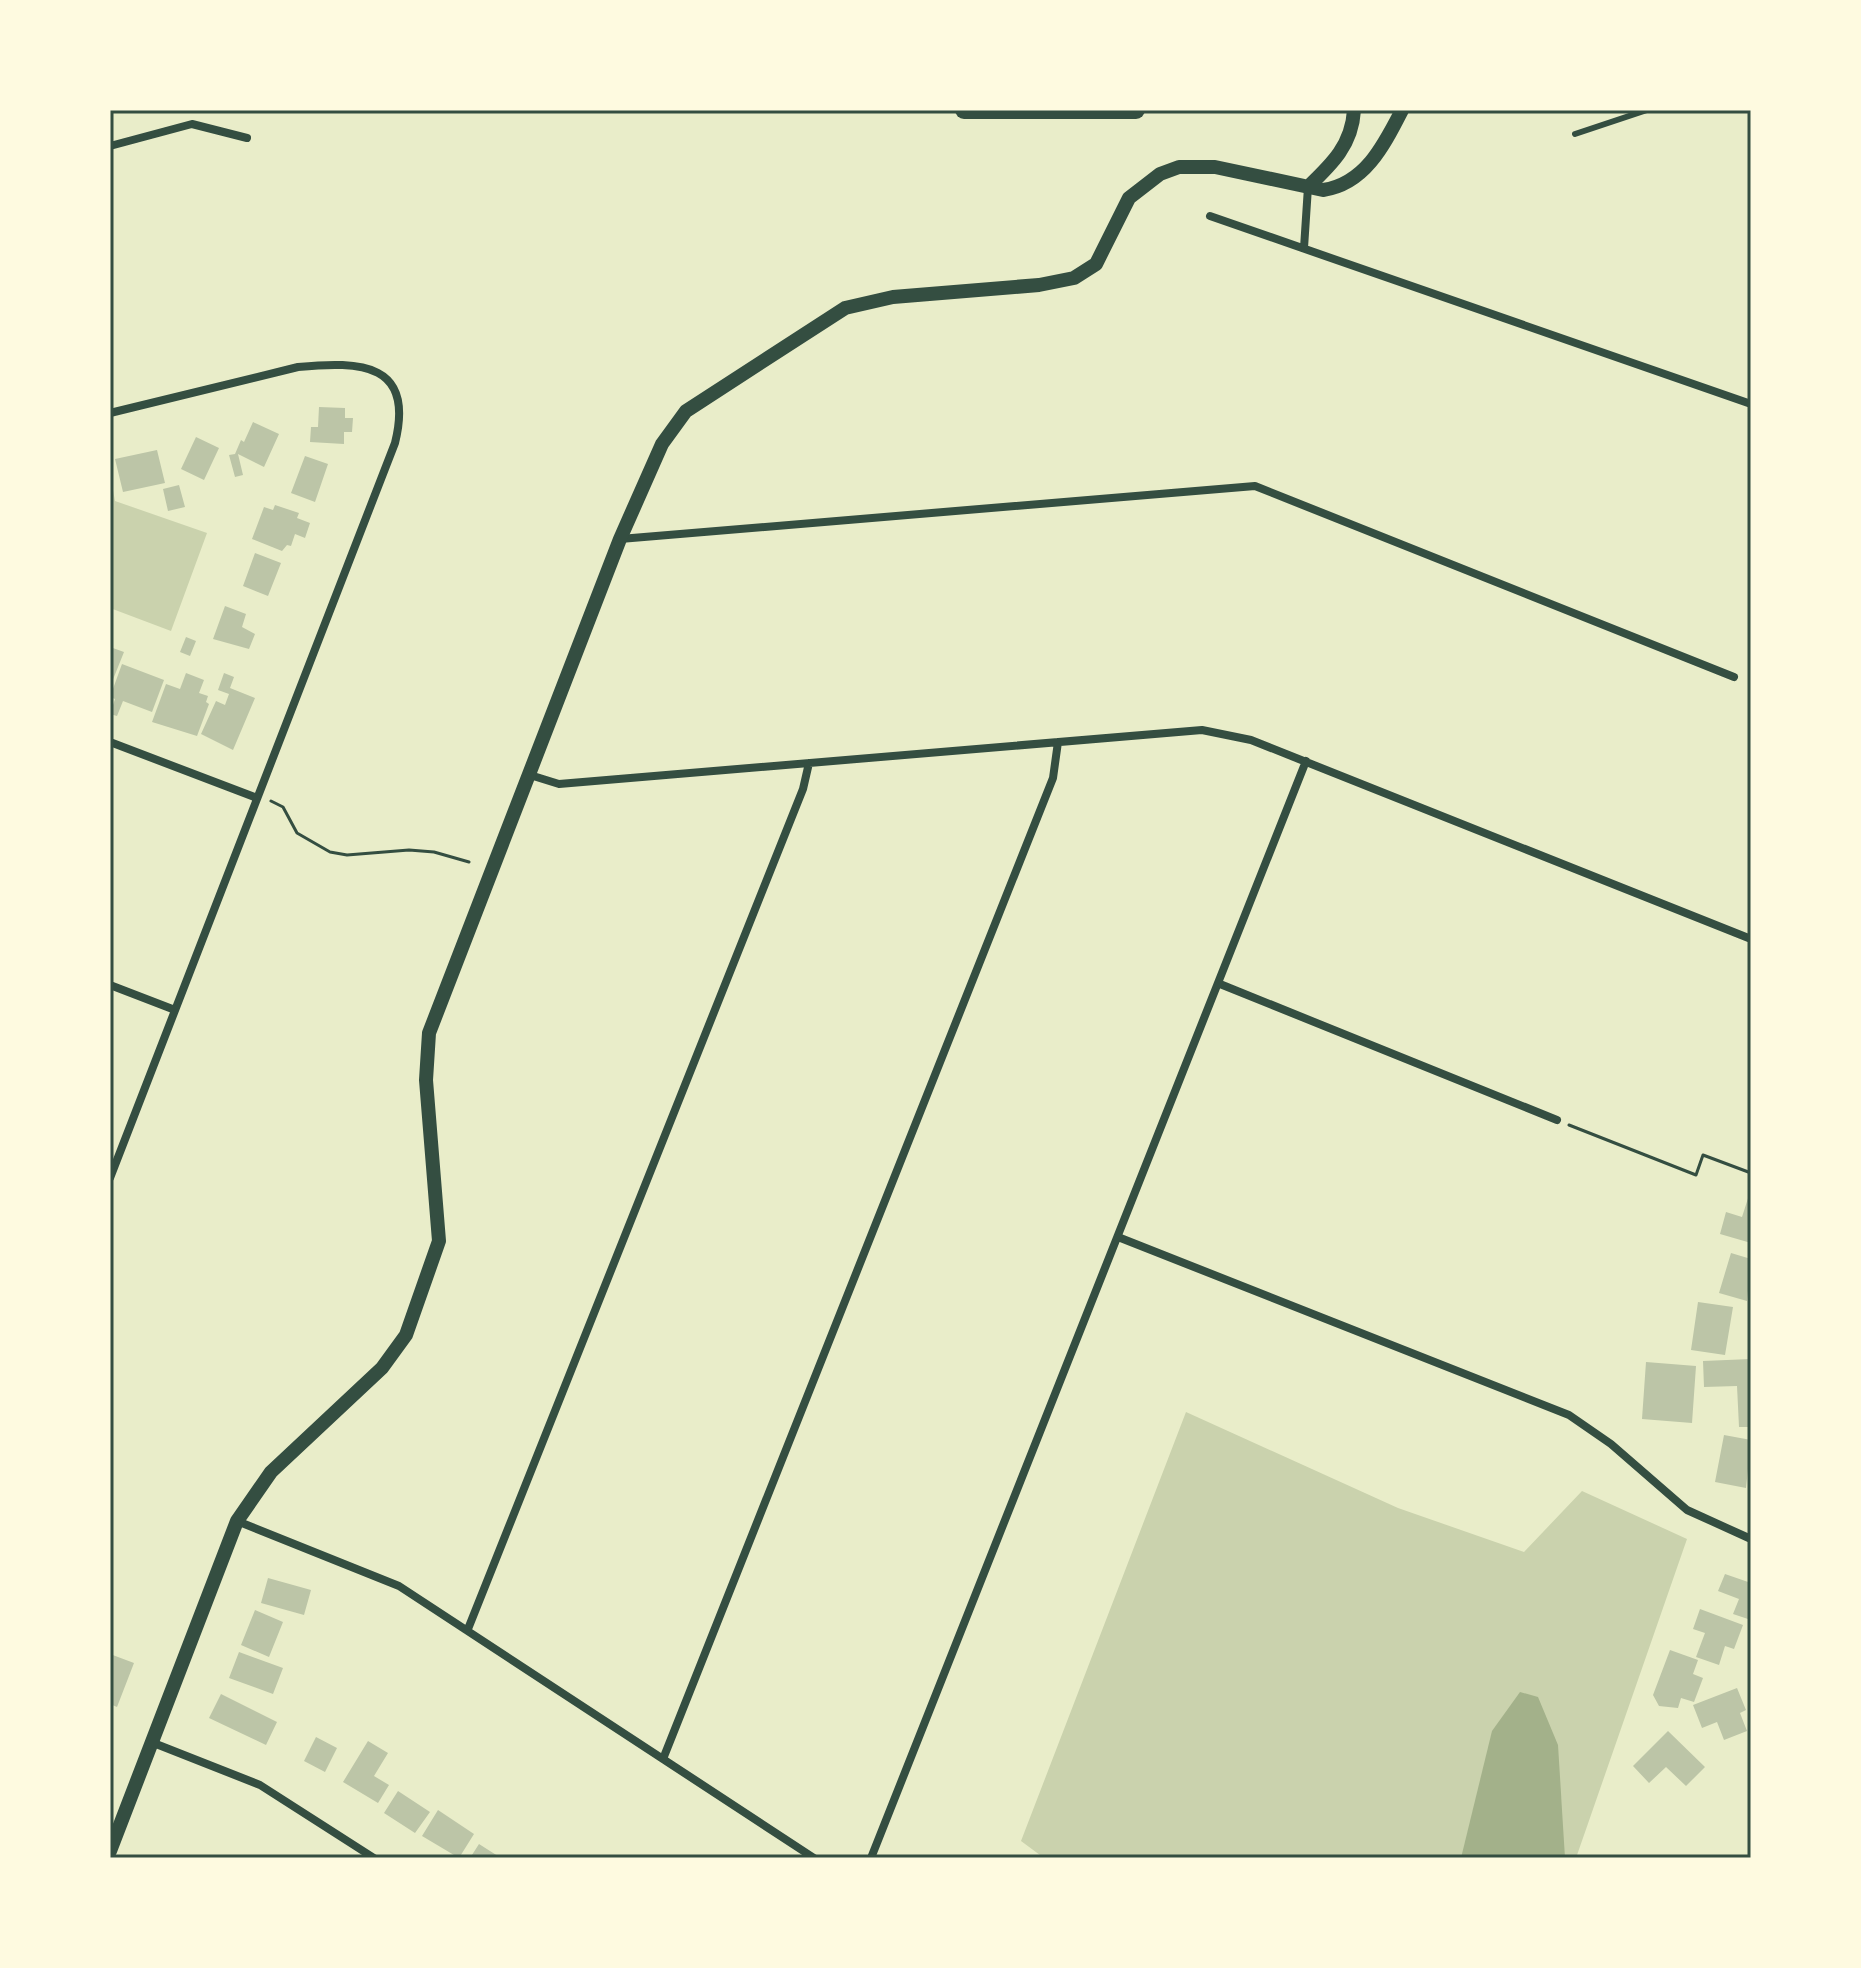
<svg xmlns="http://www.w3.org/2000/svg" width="1861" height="1968" viewBox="0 0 1861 1968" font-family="'Alegreya Sans',sans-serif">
  <rect width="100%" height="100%" fill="#e9edc9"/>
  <path fill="#cad2ad" d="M 110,474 L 115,501 L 207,533 L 171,631 L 110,608 Z
    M 1186,1412 L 1398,1508 L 1524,1552 L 1582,1491 L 1687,1539 L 1576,1858 L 1044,1858 L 1021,1841 Z"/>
  <path fill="#a3b18a" d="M 1520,1692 L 1538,1697 L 1558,1745 L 1565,1858 L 1461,1858 L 1492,1731 Z"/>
  <path fill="#bcc5a7" d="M 319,407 L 345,408 L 345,418 L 353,418 L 352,432 L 344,432 L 344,444 L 310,442 L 311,427 L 318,427 Z
    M 253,422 L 279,434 L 264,467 L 238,454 L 243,475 L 235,477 L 229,455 L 235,454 L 241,440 L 244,442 Z
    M 196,437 L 219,448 L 204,480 L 181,469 Z
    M 157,450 L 165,483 L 123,492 L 115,459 Z
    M 305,456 L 328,464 L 315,502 L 291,493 Z
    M 179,485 L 185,507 L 168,511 L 163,489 Z
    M 275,505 L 299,513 L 297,518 L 310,523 L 305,538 L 295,534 L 291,546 L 287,545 L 282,551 L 252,539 L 264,507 L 273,510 Z
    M 255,553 L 281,563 L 268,596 L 243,586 Z
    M 225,606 L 246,614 L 242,627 L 255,634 L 249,649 L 213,639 Z
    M 186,637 L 196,641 L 190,656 L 180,652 Z
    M 110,647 L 124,652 L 110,687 Z
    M 122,664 L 164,680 L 152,712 L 123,701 L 117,716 L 110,714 L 115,699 L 110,697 Z
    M 186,673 L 204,680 L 199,693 L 208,696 L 206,702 L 209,704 L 197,736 L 152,722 L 166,684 L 180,689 Z
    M 224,673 L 234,677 L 230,688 L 255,698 L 233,750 L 201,734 L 216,701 L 225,705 L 229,694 L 218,690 Z
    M 1751,1189 L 1751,1243 L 1720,1234 L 1726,1212 L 1742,1217 Z
    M 1731,1253 L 1751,1259 L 1747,1301 L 1719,1293 Z
    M 1698,1302 L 1733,1307 L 1725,1355 L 1691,1350 Z
    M 1751,1359 L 1751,1427 L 1739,1427 L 1737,1386 L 1704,1387 L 1703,1361 Z
    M 1646,1362 L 1696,1366 L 1692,1423 L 1642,1419 Z
    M 1724,1435 L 1751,1440 L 1746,1488 L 1715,1482 Z
    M 1725,1574 L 1751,1583 L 1751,1620 L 1733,1614 L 1739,1599 L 1718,1591 Z
    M 268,1578 L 311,1590 L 304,1615 L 261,1603 Z
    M 1700,1609 L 1743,1625 L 1734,1649 L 1725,1646 L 1719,1665 L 1696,1657 L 1705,1633 L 1693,1629 Z
    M 255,1610 L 283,1622 L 269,1657 L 241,1645 Z
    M 1670,1650 L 1698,1660 L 1693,1674 L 1703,1678 L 1694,1702 L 1681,1698 L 1678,1708 L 1659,1706 L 1653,1695 Z
    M 239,1652 L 283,1668 L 273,1694 L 229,1678 Z
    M 110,1654 L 134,1663 L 117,1707 L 110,1704 Z
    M 1737,1688 L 1746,1710 L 1740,1713 L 1747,1731 L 1724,1740 L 1717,1722 L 1702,1728 L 1693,1705 Z
    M 221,1694 L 277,1722 L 266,1745 L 209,1718 Z
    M 1668,1731 L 1705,1767 L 1686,1786 L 1666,1767 L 1649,1783 L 1633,1766 Z
    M 316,1737 L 337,1748 L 325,1772 L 304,1761 Z
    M 368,1741 L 388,1753 L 374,1776 L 389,1785 L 378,1803 L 343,1782 Z
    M 398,1791 L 430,1812 L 415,1833 L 384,1813 Z
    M 438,1810 L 474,1834 L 459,1858 L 422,1836 Z
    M 479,1844 L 501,1858 L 470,1858 Z"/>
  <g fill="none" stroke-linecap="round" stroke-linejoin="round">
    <path stroke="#344e41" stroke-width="3" d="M 271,801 L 283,807 L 297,833 L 330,852 L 347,855 L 409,850 L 434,852 L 469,862
      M 1569,1125 L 1696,1175 L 1703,1155 L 1751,1173"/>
    <path stroke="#344e41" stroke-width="6" d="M 1575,134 L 1647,110"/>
    <path stroke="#344e41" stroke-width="8" d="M 110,146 L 192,124 L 247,138
      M 1210,216 L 1751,404
      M 1304,248 L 1308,187
      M 110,413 L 298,367 C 361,361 415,363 395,443 L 110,1178
      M 620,539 L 1255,486 L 1734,677
      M 110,742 L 257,798
      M 530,775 L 559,784 L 1202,730 L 1251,740 L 1751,939
      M 1220,984 L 1557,1120
      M 110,985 L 175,1010
      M 1118,1237 L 1569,1415 L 1611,1444 L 1687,1510 L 1751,1539
      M 237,1521 L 399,1586 L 814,1858
      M 468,1629 L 803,789 L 809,763
      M 151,1742 L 260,1785 L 374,1858
      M 663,1759 L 1053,778 L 1058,742
      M 871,1858 L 1306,761"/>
    <path stroke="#344e41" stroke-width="14" d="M 1308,187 C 1332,164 1352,145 1354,110
      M 110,1851 L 237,1521 L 271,1472 L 382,1368 L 406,1335 L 439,1241 L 426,1080 L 429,1033 L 620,539 L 662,444 L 686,411 L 845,308 L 893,297 L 1039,285 L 1074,278 L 1096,264 L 1129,198 L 1160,174 L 1179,167 L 1215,167 L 1323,190 C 1365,184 1384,145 1402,110"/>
    <path stroke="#344e41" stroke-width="18" d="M 964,110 L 1136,110"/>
  </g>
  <rect width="1861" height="1968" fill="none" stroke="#fefae0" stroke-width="224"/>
  <rect x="112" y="112" width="1637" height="1744" fill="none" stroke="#344e41" stroke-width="3"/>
</svg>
